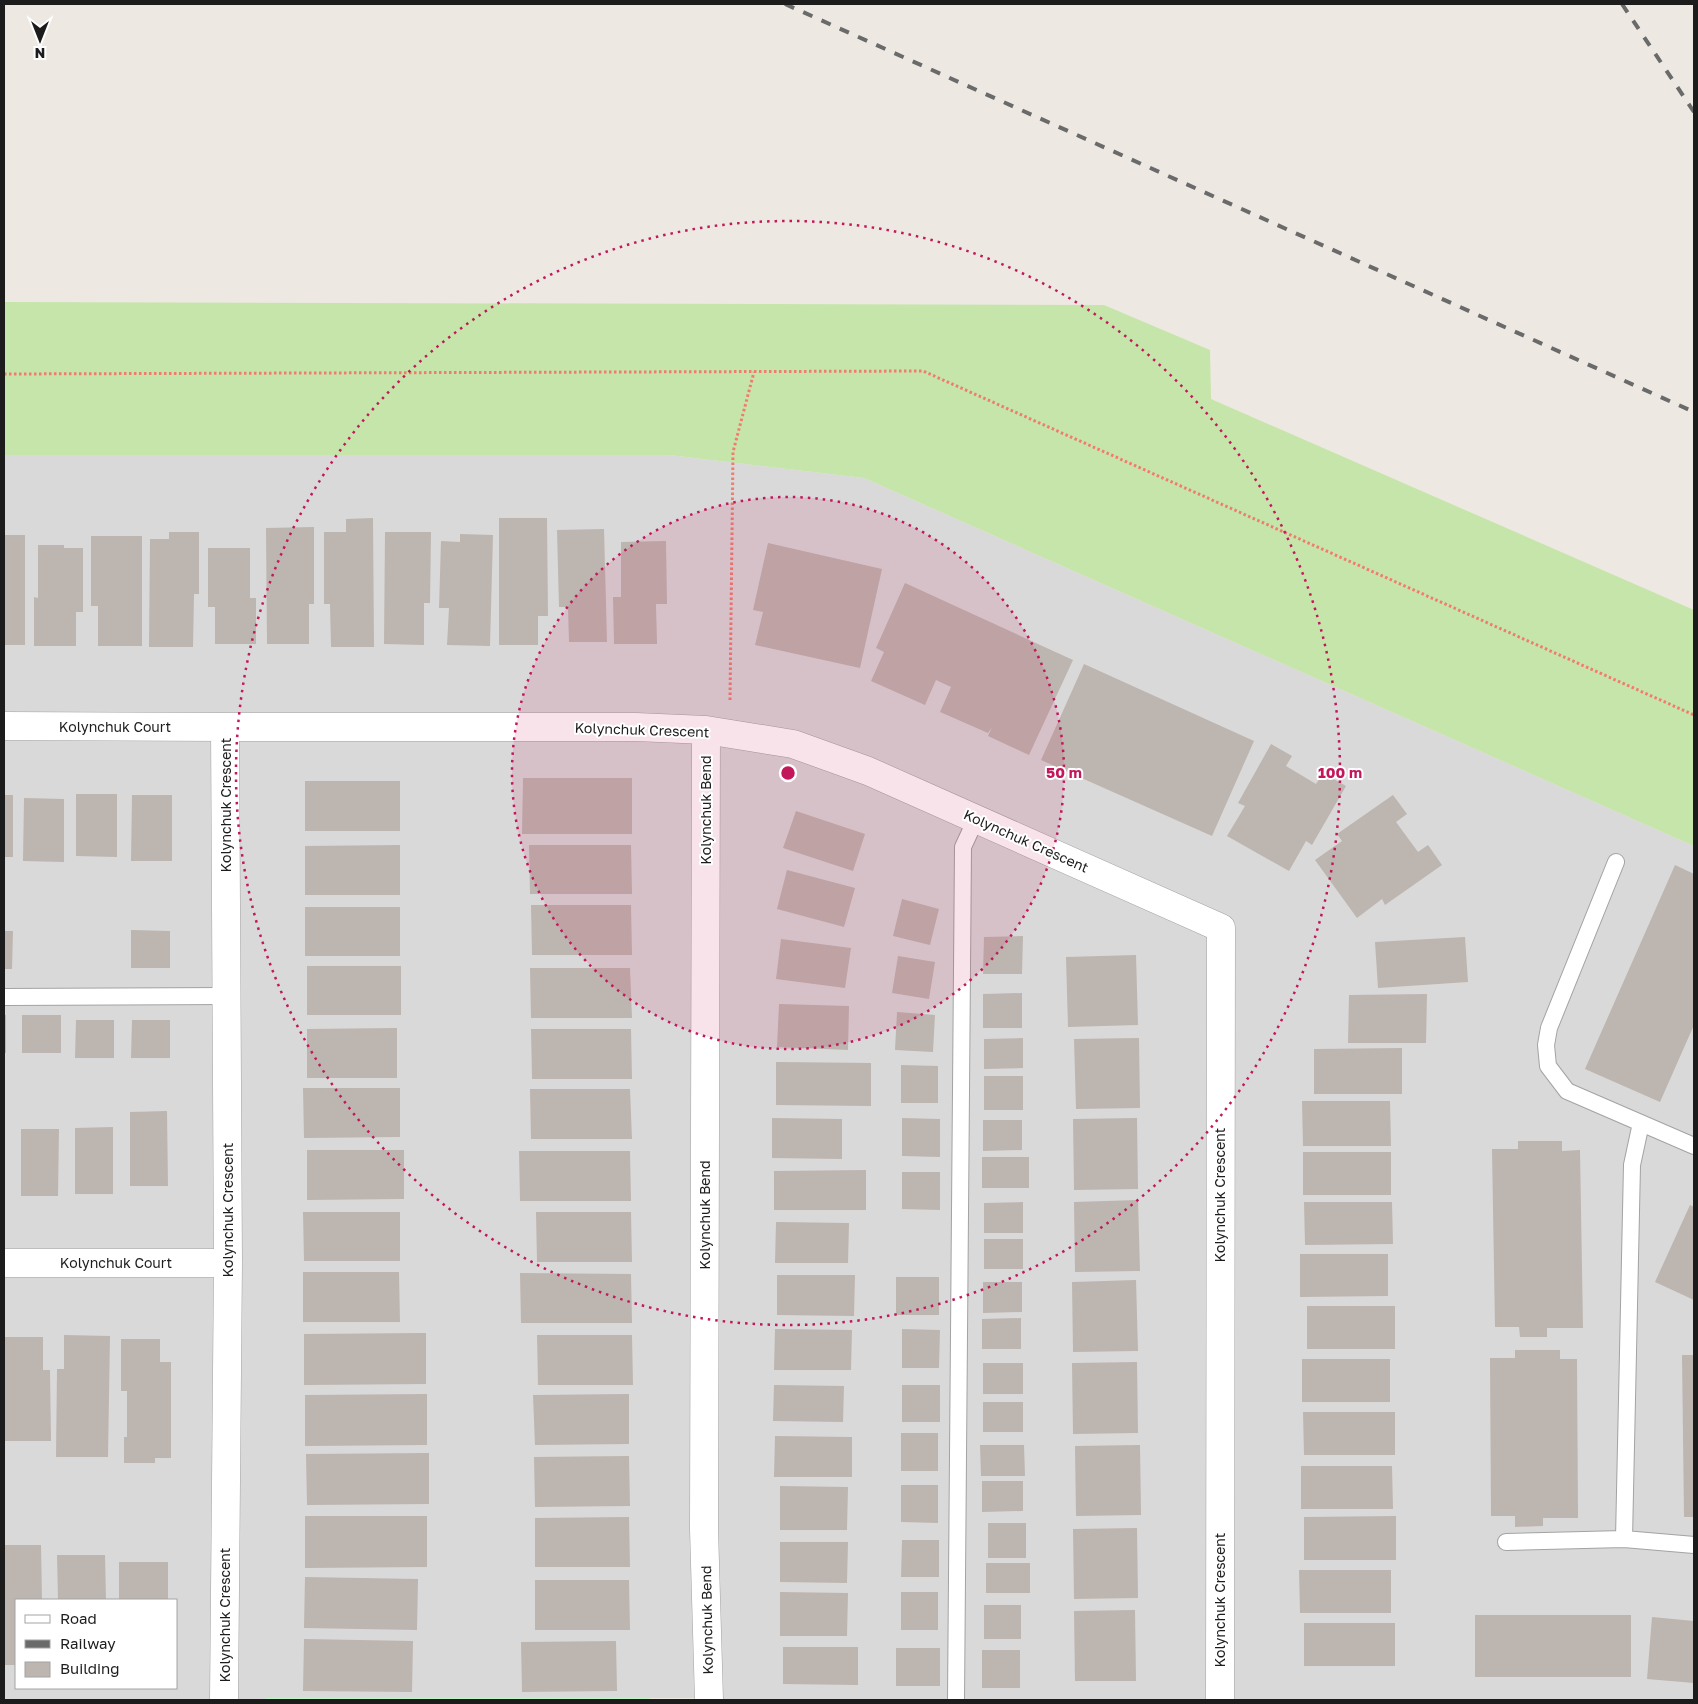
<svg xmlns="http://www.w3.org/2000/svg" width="1698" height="1704" viewBox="0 0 1698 1704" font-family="'Golos Text',sans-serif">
  <rect width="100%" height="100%" fill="#ede9e2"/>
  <path fill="#dad9d9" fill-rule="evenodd" d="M 4,451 L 669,455 L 864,478 L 1694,846 L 1694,1700 L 709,1700 L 708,1698 L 650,1698 L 4,1700 ZM 16,1600 L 176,1600 L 176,1688 L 16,1688 Z"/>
  <path fill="#c6e5aa" d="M 4,302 L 1104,305 L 1210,350 L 1211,399 L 1694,610 L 1694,846 L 864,478 L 669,455 L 4,455 Z"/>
  <path fill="#c0f5c4" d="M 266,1698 L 650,1698 L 650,1700 L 266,1700 Z"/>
  <path fill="#bdb5af" d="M 373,518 L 374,647 L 331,647 L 330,604 L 324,604 L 324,532 L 346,532 L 346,519 Z
    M 499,518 L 547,518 L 548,616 L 538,616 L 538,645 L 499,645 Z
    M 314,527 L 314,604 L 309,604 L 309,644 L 267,644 L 266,528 Z
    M 604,529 L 607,642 L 569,642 L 568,607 L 559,607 L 557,530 Z
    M 169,532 L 199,532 L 199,594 L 194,594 L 193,647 L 149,647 L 150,539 L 169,539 Z
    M 385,532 L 431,532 L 430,603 L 424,603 L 424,645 L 384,644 Z
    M 460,534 L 493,535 L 490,646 L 447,645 L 449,608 L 439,608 L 441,541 L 460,542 Z
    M 4,535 L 25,535 L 25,645 L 4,645 Z
    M 91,536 L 142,536 L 142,646 L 98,646 L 98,606 L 91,606 Z
    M 666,541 L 667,604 L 656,604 L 657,644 L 614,644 L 613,597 L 621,597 L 621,542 Z
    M 768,543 L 882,569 L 860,668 L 755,645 L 763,612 L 753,610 Z
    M 38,545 L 64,545 L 64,548 L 83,548 L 83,612 L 76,612 L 76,646 L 34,646 L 34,597 L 38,598 Z
    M 208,548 L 250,548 L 250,598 L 256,598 L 256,644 L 215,644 L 215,607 L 208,607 Z
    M 905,583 L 1073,660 L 1029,755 L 988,736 L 992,727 L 988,733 L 940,712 L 951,687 L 936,680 L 925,705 L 871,681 L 884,652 L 876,648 Z
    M 1084,664 L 1254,741 L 1212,836 L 1041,760 Z
    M 1271,744 L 1292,756 L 1286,766 L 1316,784 L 1323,773 L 1346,786 L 1312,845 L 1306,841 L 1289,871 L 1227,836 L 1245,806 L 1238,803 Z
    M 523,778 L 632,778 L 632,834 L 522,834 Z
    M 305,781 L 400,781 L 400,831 L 305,831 Z
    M 76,794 L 117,794 L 117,857 L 76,856 Z
    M 4,795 L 13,795 L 13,857 L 4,857 Z
    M 132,795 L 172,795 L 172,861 L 131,861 Z
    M 1393,795 L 1407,814 L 1396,822 L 1418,852 L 1428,845 L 1442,865 L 1385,905 L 1382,899 L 1357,918 L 1315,860 L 1342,841 L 1337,834 Z
    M 24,798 L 64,799 L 64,862 L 23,861 Z
    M 796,811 L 865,834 L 853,871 L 783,848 Z
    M 400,845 L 400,895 L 305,895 L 305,846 Z
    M 529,845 L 631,845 L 632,894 L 530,894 Z
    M 1675,865 L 1694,874 L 1694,1025 L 1660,1102 L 1585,1069 Z
    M 787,870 L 855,888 L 844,927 L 777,909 Z
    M 902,899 L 939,909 L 930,945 L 893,936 Z
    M 531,905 L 631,905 L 632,955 L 532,955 Z
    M 305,907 L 400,907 L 400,956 L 305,956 Z
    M 131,930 L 170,931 L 170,968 L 131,968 Z
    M 4,931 L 13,931 L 12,969 L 4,969 Z
    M 1023,936 L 1022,974 L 983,974 L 984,937 Z
    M 1465,937 L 1468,982 L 1378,988 L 1375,942 Z
    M 781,939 L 851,948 L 845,988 L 776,979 Z
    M 1136,955 L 1138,1025 L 1068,1027 L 1066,957 Z
    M 898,956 L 935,962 L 929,999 L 892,993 Z
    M 307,966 L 401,966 L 401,1015 L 307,1015 Z
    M 530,968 L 630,968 L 632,1018 L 531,1018 Z
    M 1022,993 L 1022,1028 L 983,1028 L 983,994 Z
    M 1427,994 L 1426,1043 L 1348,1043 L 1349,995 Z
    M 779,1004 L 849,1006 L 848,1050 L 777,1047 Z
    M 897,1012 L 935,1015 L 933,1052 L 895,1050 Z
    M 4,1015 L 6,1015 L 6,1053 L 4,1053 Z
    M 22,1015 L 61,1015 L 61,1053 L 22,1053 Z
    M 76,1020 L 114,1020 L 114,1058 L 75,1058 Z
    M 132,1020 L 170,1020 L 170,1058 L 131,1058 Z
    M 397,1028 L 397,1078 L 307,1078 L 307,1029 Z
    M 531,1029 L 631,1029 L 632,1079 L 532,1079 Z
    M 1023,1038 L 1023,1068 L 984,1069 L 984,1039 Z
    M 1139,1038 L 1140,1108 L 1076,1109 L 1074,1039 Z
    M 1402,1048 L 1402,1094 L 1314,1094 L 1314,1049 Z
    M 776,1062 L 871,1063 L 871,1106 L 776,1105 Z
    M 901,1065 L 938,1066 L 938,1103 L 901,1103 Z
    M 984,1076 L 1023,1076 L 1023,1110 L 984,1110 Z
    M 303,1088 L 400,1088 L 400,1137 L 304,1138 Z
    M 530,1089 L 630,1089 L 632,1139 L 531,1139 Z
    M 1302,1101 L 1390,1101 L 1391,1146 L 1303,1146 Z
    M 167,1111 L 168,1186 L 130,1186 L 130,1112 Z
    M 772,1118 L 842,1119 L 842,1159 L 772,1158 Z
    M 902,1118 L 940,1119 L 940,1157 L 902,1156 Z
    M 1137,1118 L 1138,1189 L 1074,1190 L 1073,1119 Z
    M 983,1120 L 1022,1120 L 1022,1150 L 983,1151 Z
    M 113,1127 L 113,1194 L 75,1194 L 75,1128 Z
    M 21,1129 L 59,1129 L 58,1196 L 21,1196 Z
    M 1518,1141 L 1562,1141 L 1562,1151 L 1580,1150 L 1583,1328 L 1547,1328 L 1547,1337 L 1520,1337 L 1519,1327 L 1495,1327 L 1492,1149 L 1518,1149 Z
    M 307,1150 L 404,1150 L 404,1199 L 307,1200 Z
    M 519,1151 L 630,1151 L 631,1201 L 520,1201 Z
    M 1303,1152 L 1391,1152 L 1391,1195 L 1303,1195 Z
    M 982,1157 L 1029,1157 L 1029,1188 L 982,1188 Z
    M 866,1170 L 866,1210 L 774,1210 L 774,1171 Z
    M 902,1172 L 940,1172 L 940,1210 L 902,1209 Z
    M 1138,1200 L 1140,1271 L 1075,1272 L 1074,1202 Z
    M 1023,1202 L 1023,1233 L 984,1233 L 984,1203 Z
    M 1304,1202 L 1392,1202 L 1393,1244 L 1305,1245 Z
    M 1690,1205 L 1694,1207 L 1694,1300 L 1655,1282 Z
    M 303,1212 L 400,1212 L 400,1261 L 304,1261 Z
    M 536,1212 L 631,1212 L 632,1262 L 537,1262 Z
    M 776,1222 L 849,1223 L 848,1263 L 775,1263 Z
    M 984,1239 L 1023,1239 L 1023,1269 L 984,1269 Z
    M 1300,1254 L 1388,1254 L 1388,1296 L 1300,1297 Z
    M 303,1272 L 399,1272 L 400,1322 L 303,1322 Z
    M 520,1273 L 631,1274 L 632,1323 L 521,1323 Z
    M 777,1275 L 855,1275 L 854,1316 L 777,1315 Z
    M 896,1277 L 939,1277 L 939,1315 L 896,1315 Z
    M 1136,1280 L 1138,1351 L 1073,1352 L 1072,1282 Z
    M 983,1282 L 1022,1282 L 1022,1312 L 983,1313 Z
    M 1307,1306 L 1395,1306 L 1395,1349 L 1307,1349 Z
    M 1021,1318 L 1021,1349 L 982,1349 L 982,1319 Z
    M 775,1329 L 852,1330 L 851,1370 L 774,1370 Z
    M 902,1329 L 940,1330 L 939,1368 L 902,1368 Z
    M 426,1333 L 426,1384 L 304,1385 L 304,1334 Z
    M 64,1335 L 110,1336 L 108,1457 L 56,1457 L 57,1369 L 64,1369 Z
    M 537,1335 L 632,1335 L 633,1385 L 538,1385 Z
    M 4,1337 L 43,1337 L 43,1370 L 50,1370 L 51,1441 L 4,1441 Z
    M 121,1339 L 160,1339 L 160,1362 L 171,1362 L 171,1458 L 155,1458 L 155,1463 L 124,1463 L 124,1437 L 127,1437 L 127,1391 L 121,1391 Z
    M 1515,1350 L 1560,1350 L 1560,1359 L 1577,1359 L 1578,1518 L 1543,1518 L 1543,1526 L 1515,1527 L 1515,1516 L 1491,1516 L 1490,1358 L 1515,1358 Z
    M 1682,1355 L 1694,1355 L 1694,1517 L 1684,1517 Z
    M 1302,1359 L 1390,1359 L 1390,1402 L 1302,1402 Z
    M 1137,1362 L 1138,1433 L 1073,1434 L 1072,1363 Z
    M 983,1363 L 1023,1363 L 1023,1394 L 983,1394 Z
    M 774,1385 L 844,1386 L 843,1422 L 773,1421 Z
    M 902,1385 L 940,1385 L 940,1422 L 902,1422 Z
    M 427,1394 L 427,1445 L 305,1446 L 305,1395 Z
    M 629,1394 L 629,1444 L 535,1445 L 533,1395 Z
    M 983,1402 L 1023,1402 L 1023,1432 L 983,1432 Z
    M 1303,1412 L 1395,1412 L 1395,1455 L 1304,1455 Z
    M 901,1433 L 938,1433 L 938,1471 L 901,1471 Z
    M 775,1436 L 852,1437 L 852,1477 L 774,1477 Z
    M 980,1445 L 1024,1445 L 1025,1476 L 981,1476 Z
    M 1140,1445 L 1141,1515 L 1076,1516 L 1075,1446 Z
    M 429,1453 L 429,1504 L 307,1505 L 306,1454 Z
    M 629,1456 L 630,1506 L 535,1507 L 534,1457 Z
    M 1301,1466 L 1392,1466 L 1393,1509 L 1301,1509 Z
    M 982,1481 L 1023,1481 L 1023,1511 L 982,1512 Z
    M 901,1485 L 938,1485 L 938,1523 L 901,1522 Z
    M 780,1486 L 848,1487 L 847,1530 L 780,1530 Z
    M 305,1516 L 427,1516 L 427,1567 L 305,1568 Z
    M 1396,1516 L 1396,1560 L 1304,1560 L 1304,1517 Z
    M 629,1517 L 630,1567 L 535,1567 L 535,1518 Z
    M 988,1523 L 1026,1523 L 1026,1558 L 988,1558 Z
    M 1137,1528 L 1138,1598 L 1074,1599 L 1073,1529 Z
    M 902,1540 L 939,1540 L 939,1577 L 901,1577 Z
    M 780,1542 L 848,1542 L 847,1583 L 780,1582 Z
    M 4,1545 L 41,1545 L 42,1600 L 16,1600 L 16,1665 L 4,1665 Z
    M 57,1555 L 105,1555 L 106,1600 L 58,1600 Z
    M 119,1562 L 168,1562 L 168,1600 L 119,1600 Z
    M 986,1563 L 1030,1563 L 1030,1593 L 986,1593 Z
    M 1299,1570 L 1391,1570 L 1391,1613 L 1300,1613 Z
    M 305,1577 L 418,1579 L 417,1630 L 304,1628 Z
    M 535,1580 L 629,1580 L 630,1630 L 535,1630 Z
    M 780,1592 L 848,1593 L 847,1636 L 780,1636 Z
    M 901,1592 L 938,1592 L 938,1630 L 901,1630 Z
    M 984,1605 L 1021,1605 L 1021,1639 L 984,1639 Z
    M 1135,1610 L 1136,1681 L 1075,1681 L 1074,1611 Z
    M 1475,1615 L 1631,1615 L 1631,1677 L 1475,1677 Z
    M 1652,1617 L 1694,1621 L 1694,1683 L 1647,1679 Z
    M 1304,1623 L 1395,1623 L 1395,1666 L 1304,1666 Z
    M 304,1639 L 413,1641 L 412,1692 L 303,1691 Z
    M 616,1641 L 617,1691 L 522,1692 L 521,1642 Z
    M 783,1647 L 858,1647 L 858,1685 L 783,1684 Z
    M 896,1648 L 940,1648 L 940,1686 L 896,1686 Z
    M 982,1650 L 1020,1650 L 1020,1688 L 982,1688 Z"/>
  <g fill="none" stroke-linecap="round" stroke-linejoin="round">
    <g stroke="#a3a3a3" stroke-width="18">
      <path id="lane" d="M 1616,862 L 1549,1028 L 1546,1045 L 1548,1066 L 1567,1091 L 1694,1146
        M 4,997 L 227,996
        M 1624,1539 L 1632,1165 L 1641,1123
        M 1506,1542 L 1624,1539 L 1694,1545
        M 956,1700 L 963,847 L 976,819"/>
    </g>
    <g stroke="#a3a3a3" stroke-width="29">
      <path id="street" d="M 4,726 L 225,727
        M 706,730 L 704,1529 L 709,1700
        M 4,1263 L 228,1263
        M 224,1700 L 228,1263 L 225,727 L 636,727 L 706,730 L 793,744 L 868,771 L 1221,928 L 1220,1700"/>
    </g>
    <path stroke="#f17c6e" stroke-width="3" stroke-dasharray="2.5 2.5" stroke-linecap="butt" d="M 4,374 L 923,371 L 1694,715
      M 730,700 L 733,452 L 754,372"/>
    <use href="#lane" stroke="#fff" stroke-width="16"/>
    <use href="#street" stroke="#fff" stroke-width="28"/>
    <path stroke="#6a6a6a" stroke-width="4" stroke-dasharray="10 10" stroke-linecap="butt" d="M 785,4 L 1694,412
      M 1622,4 L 1694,112"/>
  </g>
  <circle cx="788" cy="773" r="276" fill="#c2185b" fill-opacity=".12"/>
  <g fill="none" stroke="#c2185b" stroke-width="2.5" stroke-dasharray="2.5 5">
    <circle cx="788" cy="773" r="276"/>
    <circle cx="788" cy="773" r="552"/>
  </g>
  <g text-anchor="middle" stroke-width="4" stroke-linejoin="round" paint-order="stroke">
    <g font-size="14" fill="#1c1c1c" stroke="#fff">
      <text x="115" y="732">Kolynchuk Court</text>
      <text transform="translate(642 730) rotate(2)" y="5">Kolynchuk Crescent</text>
      <text transform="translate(226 805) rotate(-90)" y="5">Kolynchuk Crescent</text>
      <text transform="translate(706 810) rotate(-90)" y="5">Kolynchuk Bend</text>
      <text transform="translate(1026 841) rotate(24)" y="5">Kolynchuk Crescent</text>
      <text transform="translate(1220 1195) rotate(-90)" y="5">Kolynchuk Crescent</text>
      <text transform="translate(228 1210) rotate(-90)" y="5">Kolynchuk Crescent</text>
      <text transform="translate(705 1215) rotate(-90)" y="5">Kolynchuk Bend</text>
      <text x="116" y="1268">Kolynchuk Court</text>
      <text transform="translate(1220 1600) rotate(-90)" y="5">Kolynchuk Crescent</text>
      <text transform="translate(225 1615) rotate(-90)" y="5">Kolynchuk Crescent</text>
      <text transform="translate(707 1620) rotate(-91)" y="5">Kolynchuk Bend</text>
    </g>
  </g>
  <circle cx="788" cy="773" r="8" fill="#c2185b" stroke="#fff" stroke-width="2.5"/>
  <g font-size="15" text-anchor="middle" font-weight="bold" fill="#c2185b" stroke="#fff" stroke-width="4" stroke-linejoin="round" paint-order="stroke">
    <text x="1064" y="778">50 m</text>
    <text x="1340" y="778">100 m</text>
  </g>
  <rect width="1698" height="1704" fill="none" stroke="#1c1c1c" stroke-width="10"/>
  <rect x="15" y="1599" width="162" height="90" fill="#ffffff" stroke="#a4a4a4"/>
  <rect x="25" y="1615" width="25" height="8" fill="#ffffff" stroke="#a4a4a4"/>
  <text x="60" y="1624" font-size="15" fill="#1c1c1c">Road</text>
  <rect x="25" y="1640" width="25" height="8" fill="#6a6a6a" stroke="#a4a4a4"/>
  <text x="60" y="1649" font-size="15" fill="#1c1c1c">Railway</text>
  <rect x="25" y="1662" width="25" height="15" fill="#bdb5af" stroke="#a4a4a4"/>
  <text x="60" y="1674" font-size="15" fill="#1c1c1c">Building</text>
  <g transform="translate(40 40) rotate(180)" stroke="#ffffff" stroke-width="4" paint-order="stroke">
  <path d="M0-4L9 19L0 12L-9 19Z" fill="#1c1c1c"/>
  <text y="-8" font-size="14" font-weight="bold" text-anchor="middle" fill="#1c1c1c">N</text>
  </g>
</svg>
